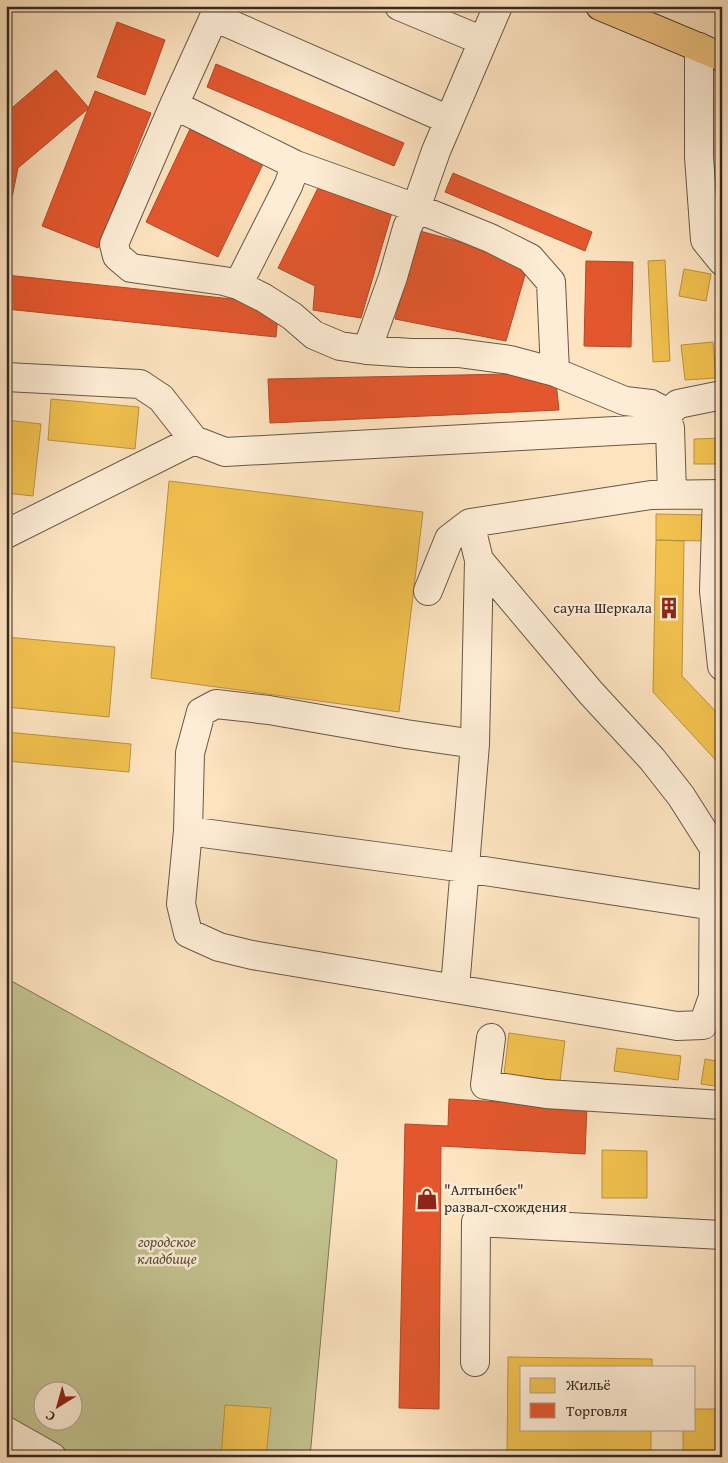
<svg xmlns="http://www.w3.org/2000/svg" width="728" height="1463" viewBox="0 0 728 1463" font-family="'Gentium Book Plus',serif">
  <rect width="100%" height="100%" fill="#fde3c0"/>
  <filter id="stains"><feTurbulence type="fractalNoise" baseFrequency=".004" numOctaves="4"/><feColorMatrix values="0 0 0 0 .2 0 0 0 0 .09 0 0 0 0 .02 0 0 0 .5 -.17"/></filter>
  <radialGradient id="worn" r=".72"><stop offset=".6" stop-color="#630" stop-opacity="0"/><stop offset="1" stop-color="#630" stop-opacity=".3"/></radialGradient>
  <path fill="#c3c390" stroke="#7c7658" fill-rule="evenodd" d="M 6,978 L 337,1160 L 310,1457 L 6,1457 ZM 42,1390 L 72,1390 L 72,1420 L 42,1420 Z"/>
  <path fill="#f2c14e" stroke="#b99340" d="M 665,260 L 670,361 L 653,362 L 648,261 Z
    M 684,269 L 711,274 L 706,301 L 679,296 Z
    M 713,342 L 716,378 L 685,380 L 681,345 Z
    M 51,399 L 139,407 L 135,449 L 48,440 Z
    M 6,420 L 41,424 L 33,496 L 6,493 Z
    M 722,438 L 722,464 L 694,464 L 694,439 Z
    M 169,481 L 423,512 L 399,712 L 151,678 Z
    M 656,514 L 706,515 L 706,541 L 656,540 Z
    M 656,540 L 684,541 L 682,676 L 722,718 L 722,767 L 653,692 Z
    M 6,637 L 115,647 L 109,717 L 6,707 Z
    M 6,732 L 131,744 L 129,772 L 6,761 Z
    M 509,1033 L 565,1041 L 560,1081 L 504,1074 Z
    M 617,1048 L 681,1056 L 678,1080 L 614,1071 Z
    M 705,1059 L 722,1062 L 722,1087 L 701,1084 Z
    M 602,1150 L 647,1151 L 647,1198 L 602,1198 Z
    M 508,1357 L 652,1359 L 652,1367 L 522,1367 L 522,1429 L 651,1429 L 651,1457 L 507,1457 Z
    M 225,1405 L 271,1408 L 266,1457 L 221,1457 Z
    M 694,1409 L 722,1409 L 722,1457 L 683,1457 L 683,1429 L 694,1429 Z"/>
  <path fill="#e4572e" stroke="#b0492a" d="M 117,22 L 165,40 L 145,95 L 97,77 Z
    M 216,64 L 404,143 L 394,166 L 207,87 Z
    M 56,70 L 89,108 L 18,168 L 6,227 L 6,113 Z
    M 95,91 L 151,113 L 98,248 L 42,226 Z
    M 190,129 L 263,164 L 218,257 L 146,222 Z
    M 453,173 L 592,232 L 585,251 L 445,192 Z
    M 319,186 L 393,209 L 361,318 L 313,310 L 315,286 L 278,268 Z
    M 420,231 L 529,261 L 506,341 L 395,319 Z
    M 586,261 L 633,262 L 631,347 L 584,346 Z
    M 6,275 L 279,304 L 276,337 L 6,309 Z
    M 555,373 L 559,410 L 270,423 L 268,379 Z
    M 449,1099 L 587,1107 L 585,1154 L 441,1146 L 439,1409 L 399,1408 L 405,1124 L 448,1126 Z"/>
  <g fill="none" stroke-linecap="round" stroke-linejoin="round">
    <g stroke="#675848" stroke-width="30">
      <path id="minor" d="M 219,6 L 174,105 L 296,165 L 416,208 L 436,151 L 498,6
        M 399,6 L 483,41
        M 214,17 L 449,120
        M 699,47 L 699,157 L 705,240 L 722,261
        M 174,105 L 114,244 L 117,256 L 131,268 L 224,281 L 238,285 L 288,186 L 296,165
        M 238,285 L 264,298 L 292,316 L 314,335 L 340,346 L 367,350 L 411,353 L 458,353 L 510,360 L 555,372 L 551,282 L 530,258 L 490,238 L 416,208 L 407,228 L 393,277 L 367,350
        M 555,372 L 625,401 L 651,404 L 668,413 L 678,404 L 722,395
        M 6,377 L 140,384 L 161,398 L 194,440 L 225,452 L 670,428 L 672,494
        M 717,494 L 714,591 L 722,666
        M 470,523 L 479,560 L 591,693 L 652,759 L 681,796 L 714,848 L 713,997 L 703,1025 L 677,1026 L 252,955 L 219,947 L 188,933 L 181,904 L 188,831 L 190,753 L 201,712 L 216,704 L 269,710 L 406,734 L 475,744
        M 6,534 L 194,440
        M 428,591 L 449,539 L 470,523 L 651,495 L 722,494
        M 188,831 L 465,868 L 714,906
        M 455,988 L 475,744 L 479,560
        M 491,1038 L 485,1085 L 546,1094 L 722,1105
        M 475,1362 L 476,1222 L 722,1235
        M 6,1431 L 52,1457"/>
    </g>
    <g stroke="#352920" stroke-width="30">
      <path id="major" d="M 600,6 L 722,57"/>
    </g>
    <use href="#minor" stroke="#feedd6" stroke-width="28"/>
    <use href="#major" stroke="#eec280" stroke-width="28"/>
  </g>
  <defs>
    <g id="building-bare" transform="scale(1.725)"><path d="M-4-6H4V6H1V3H-1V6H-4ZM-2.5-4.3h1.7v1.8h-1.7ZM.8-4.3h1.7v1.8H.8ZM-2.5-1h1.7V.8h-1.7ZM.8-1h1.7V.8H.8Z" fill="#8f2418" stroke="#feedd6" stroke-width="2.5" paint-order="stroke"/></g>
    <g id="shop-bare" transform="scale(1.725)"><path d="M-5-2.5h2.3a2.7 3.5 0 0 1 5.4 0H5L5.5 6h-11ZM-1.5-2.5h3a1.5 2.3 0 0 0-3 0Z" fill="#8f2418" stroke="#feedd6" stroke-width="2.5" paint-order="stroke"/></g>
  </defs>
  <g fill-rule="evenodd">
    <use href="#building-bare" x="669" y="608"/>
    <use href="#shop-bare" x="427" y="1199"/>
  </g>
  <g text-anchor="middle" stroke-width="5" stroke-linejoin="round" paint-order="stroke">
    <g font-size="15" fill="#352920" stroke="#feedd6" text-anchor="end">
      <text x="652" y="613">сауна Шеркала</text>
      <text x="444" y="1195" text-anchor="start">"Алтынбек"<tspan x="444" dy="17">развал-схождения</tspan></text>
    </g>
    <g font-size="15" font-style="italic" fill="#58503c" stroke="#feedd6">
      <text x="167" y="1247">городское<tspan x="167" dy="17">кладбище</tspan></text>
    </g>
  </g>
  <rect width="728" height="1463" fill="none" stroke="#fde3c0" stroke-width="25"/>
  <rect x="8" y="8" width="713" height="1448" fill="none" stroke="#352920" stroke-width="2.5"/>
  <rect x="12" y="12" width="703" height="1438" fill="none" stroke="#352920"/>
  <rect x="520" y="1366" width="175" height="65" fill="#feedd6" stroke="#ae9f8d"/>
  <rect x="530" y="1378" width="25" height="15" fill="#f2c14e" stroke="#ae9f8d"/>
  <text x="566" y="1390" font-size="15" fill="#352920">Жильё</text>
  <rect x="530" y="1403" width="25" height="15" fill="#e4572e" stroke="#ae9f8d"/>
  <text x="566" y="1416" font-size="15" fill="#352920">Торговля</text>
  <g transform="translate(58 1406) rotate(217)"><circle r="24" fill="#feedd6" stroke="#ae9f8d"/>
  <path d="M0-4L9 19L0 12L-9 19Z" fill="#8f2418"/>
  <text y="-8" font-size="14" font-weight="bold" text-anchor="middle" fill="#352920">С</text>
  </g>
  <rect width="100%" height="100%" filter="url(#stains)"/>
  <rect width="100%" height="100%" fill="url(#worn)"/>
</svg>
